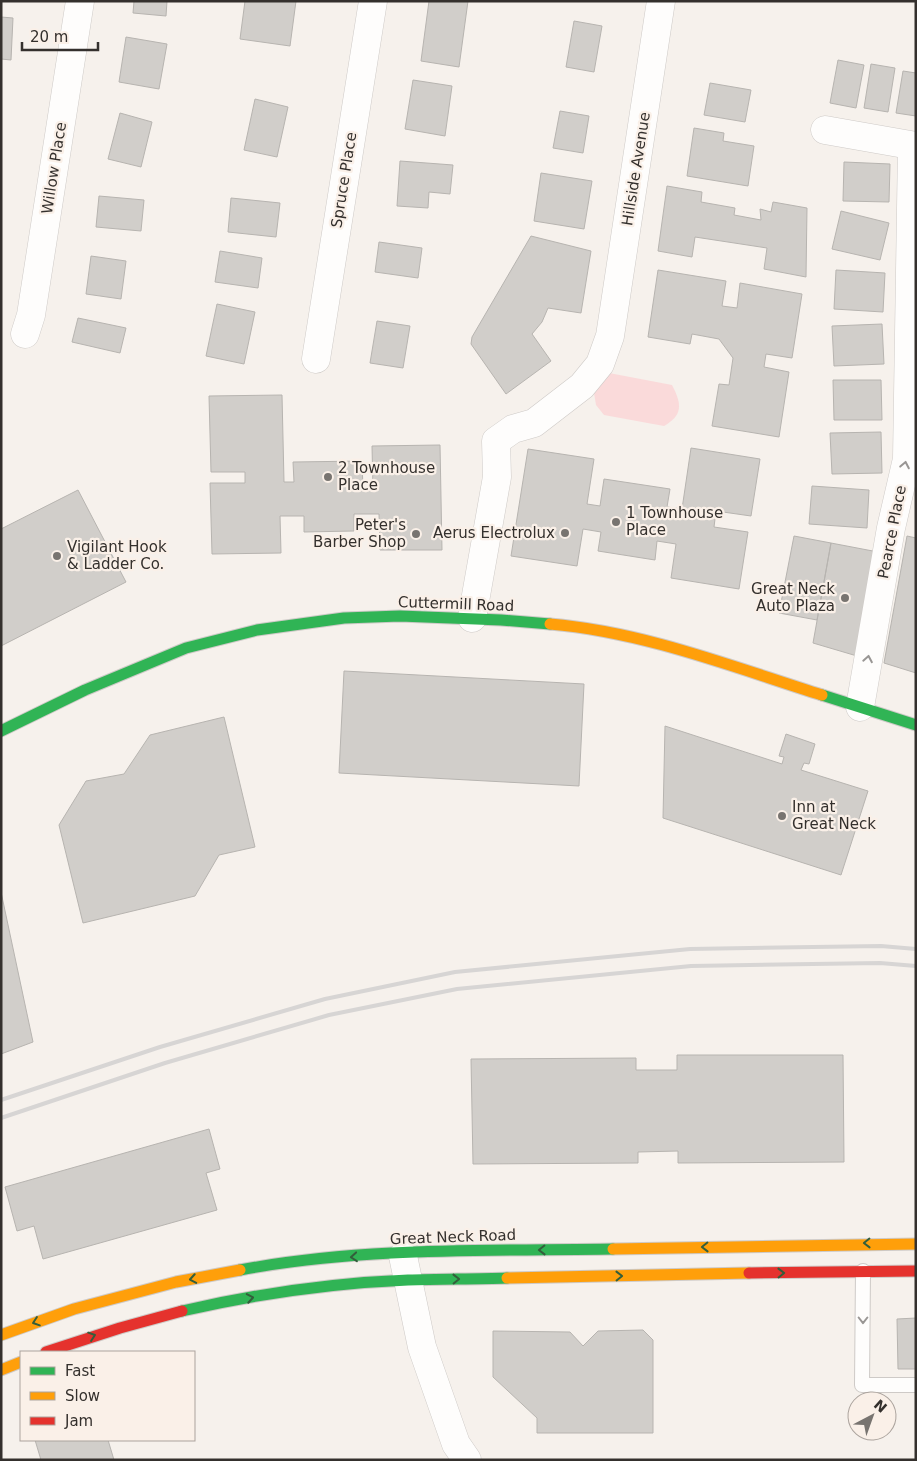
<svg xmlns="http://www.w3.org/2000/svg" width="917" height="1461" viewBox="0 0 917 1461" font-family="'DejaVu Sans',sans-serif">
  <rect width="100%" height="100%" fill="#f6f1ec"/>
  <path fill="#fadada" d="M 609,373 L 672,385 C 682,404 683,415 664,426 L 604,415 L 596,405 L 594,393 Z"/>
  <path fill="#d1ceca" stroke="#b7b4b0" d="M 134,1 L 167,1 L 166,16 L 133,13 Z
    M 245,1 L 296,1 L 290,46 L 240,39 Z
    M 429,1 L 468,1 L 459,67 L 421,61 Z
    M 1,17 L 13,18 L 11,60 L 1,59 Z
    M 574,21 L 602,26 L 594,72 L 566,67 Z
    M 126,37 L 167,44 L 159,89 L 119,82 Z
    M 838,60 L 864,65 L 856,108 L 830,103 Z
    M 871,64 L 895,68 L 888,112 L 864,108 Z
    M 903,71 L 916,73 L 916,116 L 896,113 Z
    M 413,80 L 452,86 L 445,136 L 405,129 Z
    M 710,83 L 751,90 L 745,122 L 704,115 Z
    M 255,99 L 288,107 L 277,157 L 244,150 Z
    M 560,111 L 589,116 L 583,153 L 553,148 Z
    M 120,113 L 152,122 L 141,167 L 108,159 Z
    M 694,128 L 724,133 L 723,141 L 754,146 L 748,186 L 687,176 Z
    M 400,161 L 453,165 L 450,194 L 429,192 L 428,208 L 397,206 Z
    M 844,162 L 890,164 L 889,202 L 843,201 Z
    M 541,173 L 592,181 L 584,229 L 534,221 Z
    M 667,186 L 702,192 L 701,202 L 735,208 L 734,215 L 761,220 L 760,209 L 771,212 L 773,202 L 807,208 L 806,277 L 764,269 L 767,248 L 695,237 L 692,257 L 658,251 Z
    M 99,196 L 144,200 L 141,231 L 96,227 Z
    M 231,198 L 280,203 L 276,237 L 228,232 Z
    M 841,211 L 889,223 L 880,260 L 832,249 Z
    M 531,236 L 591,251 L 581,313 L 548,308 L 542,322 L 532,334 L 551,361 L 506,394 L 471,344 L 472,337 Z
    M 379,242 L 422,248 L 418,278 L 375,272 Z
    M 220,251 L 262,258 L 258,288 L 215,282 Z
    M 91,256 L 126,261 L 121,299 L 86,294 Z
    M 658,270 L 726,281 L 722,306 L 737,308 L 740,283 L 802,294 L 792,358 L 766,354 L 764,367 L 789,372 L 779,437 L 712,426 L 719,384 L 729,385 L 733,358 L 719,339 L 692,334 L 690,344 L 648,337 Z
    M 836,270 L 885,273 L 883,312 L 834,309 Z
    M 217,304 L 255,312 L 244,364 L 206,356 Z
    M 78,318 L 126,328 L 120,353 L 72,342 Z
    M 377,321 L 410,326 L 403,368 L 370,363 Z
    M 882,324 L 884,364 L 834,366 L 832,326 Z
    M 833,380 L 881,380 L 882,420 L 834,420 Z
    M 282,395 L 284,482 L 294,482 L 293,462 L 362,461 L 363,490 L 373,490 L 372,446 L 440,445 L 442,550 L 380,550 L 379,514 L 354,514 L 354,531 L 304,532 L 304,516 L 280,516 L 281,553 L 212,554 L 210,483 L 245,483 L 245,472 L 211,472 L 209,396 Z
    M 881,432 L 882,473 L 832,474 L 830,433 Z
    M 691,448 L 760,459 L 751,516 L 716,511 L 714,527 L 748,532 L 739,589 L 671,578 L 676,544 L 657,541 L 655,560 L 598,551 L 601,532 L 583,529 L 577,566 L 511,556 L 528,449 L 594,459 L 587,504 L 600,506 L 604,479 L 670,489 L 667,507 L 682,509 Z
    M 812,486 L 869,490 L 867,528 L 809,524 Z
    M 78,490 L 126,582 L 1,646 L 1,529 Z
    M 794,536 L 831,543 L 817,620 L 779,613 Z
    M 907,536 L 916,538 L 916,673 L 884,663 Z
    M 831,543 L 878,552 L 857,656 L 813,643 Z
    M 344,671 L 584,684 L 579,786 L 339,773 Z
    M 224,717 L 255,847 L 219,855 L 195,896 L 83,923 L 59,825 L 86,781 L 124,774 L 150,735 Z
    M 665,726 L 782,764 L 784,757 L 779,756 L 786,734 L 815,744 L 809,764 L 804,763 L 801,770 L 868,791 L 841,875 L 663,818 Z
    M 1,892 L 33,1042 L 1,1054 Z
    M 677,1055 L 843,1055 L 844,1162 L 678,1163 L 678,1151 L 638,1152 L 638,1163 L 473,1164 L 471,1059 L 636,1058 L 636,1070 L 677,1070 Z
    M 209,1129 L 220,1169 L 206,1173 L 217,1210 L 43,1259 L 34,1226 L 17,1231 L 5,1187 Z
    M 916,1318 L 916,1369 L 898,1369 L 897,1319 Z
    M 643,1330 L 653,1340 L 653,1433 L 537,1433 L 537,1418 L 493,1377 L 493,1331 L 570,1332 L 583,1346 L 598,1331 Z
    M 35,1440 L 108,1440 L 114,1460 L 41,1460 Z"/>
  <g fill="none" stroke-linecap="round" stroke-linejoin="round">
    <g stroke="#cecac7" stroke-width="16">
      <path id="lane" d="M 863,1271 L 862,1385 L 916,1385"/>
    </g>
    <g stroke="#cecac7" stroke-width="29">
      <path id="street" d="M 825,130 L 916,146
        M 25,334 L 31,315 L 80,1
        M 316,359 L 373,1
        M 472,618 L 497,477 L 496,441 L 513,429 L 534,423 L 582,386 L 600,364 L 610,336 L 661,1
        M 860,707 L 891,528 L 907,459 L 912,146
        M 403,1256 L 422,1347 L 456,1444 L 467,1460"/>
    </g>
    <g stroke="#cecac7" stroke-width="13">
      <path id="fast" d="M 822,695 L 916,725
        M 1,731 L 85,690 L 186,648 L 257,630 L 344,618 L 400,616 L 501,620 L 550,624
        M 240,1270 C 362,1247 489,1251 613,1249
        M 182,1311 C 256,1294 333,1283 408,1280 C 441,1279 474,1279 507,1278"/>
    </g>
    <g stroke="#cecac7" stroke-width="13">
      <path id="slow" d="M 550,624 C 644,632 733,667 822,695
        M 613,1249 L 916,1244
        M 507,1278 L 749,1273
        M 1,1335 L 74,1309 L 176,1282 L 240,1270
        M 1,1370 L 21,1362"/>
    </g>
    <g stroke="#cecac7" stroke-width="13">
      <path id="jam" d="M 749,1273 L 916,1271
        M 46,1352 L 120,1328 L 182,1311"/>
    </g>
    <use href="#lane" stroke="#fefdfc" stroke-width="14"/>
    <use href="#street" stroke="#fefdfc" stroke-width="28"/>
    <use href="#fast" stroke="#30b455" stroke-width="11"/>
    <use href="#slow" stroke="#ff9f0a" stroke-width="11"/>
    <use href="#jam" stroke="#e5322d" stroke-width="11"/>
    <path stroke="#d7d5d4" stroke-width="4" d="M 1,1100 L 160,1047 L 325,999 L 455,972 L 690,949 L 881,946 L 916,949
      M 1,1118 L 165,1063 L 329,1015 L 457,989 L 691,966 L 880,963 L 916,966"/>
  </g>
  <defs><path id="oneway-chevron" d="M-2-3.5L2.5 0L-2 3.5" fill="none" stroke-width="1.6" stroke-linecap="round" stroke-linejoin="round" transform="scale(1.25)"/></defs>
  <g stroke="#999694">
    <use href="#oneway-chevron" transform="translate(905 465) rotate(-79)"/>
    <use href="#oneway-chevron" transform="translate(868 659) rotate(-80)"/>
    <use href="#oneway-chevron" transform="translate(863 1320) rotate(90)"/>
  </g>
  <g stroke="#335e3b">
    <use href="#oneway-chevron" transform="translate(867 1243) rotate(179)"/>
    <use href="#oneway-chevron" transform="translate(705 1247) rotate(179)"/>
    <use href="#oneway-chevron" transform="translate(542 1250) rotate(179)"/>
    <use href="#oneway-chevron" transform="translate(354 1257) rotate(175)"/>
    <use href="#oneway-chevron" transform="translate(781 1273) rotate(-1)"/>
    <use href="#oneway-chevron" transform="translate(619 1276) rotate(-1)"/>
    <use href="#oneway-chevron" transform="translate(193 1279) rotate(170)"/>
    <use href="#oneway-chevron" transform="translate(456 1279) rotate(-1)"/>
    <use href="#oneway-chevron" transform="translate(250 1298) rotate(-10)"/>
    <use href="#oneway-chevron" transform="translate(36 1322) rotate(161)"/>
    <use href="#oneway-chevron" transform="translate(92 1336) rotate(-19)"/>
  </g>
  <g fill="#787470" stroke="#faf0e8" stroke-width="2">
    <circle cx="328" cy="477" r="5"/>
    <circle cx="616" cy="522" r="5"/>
    <circle cx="565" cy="533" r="5"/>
    <circle cx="416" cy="534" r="5"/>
    <circle cx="57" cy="556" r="5"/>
    <circle cx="845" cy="598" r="5"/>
    <circle cx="782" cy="816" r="5"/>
  </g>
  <g text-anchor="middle" stroke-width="4.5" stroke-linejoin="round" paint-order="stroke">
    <g font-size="15" fill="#34302d" stroke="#faf0e8">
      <text transform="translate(54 168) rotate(-81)" y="5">Willow Place</text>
      <text transform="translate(636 169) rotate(-81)" y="5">Hillside Avenue</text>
      <text transform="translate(344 180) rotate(-81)" y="5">Spruce Place</text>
      <text transform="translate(892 532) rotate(-79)" y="5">Pearce Place</text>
      <text transform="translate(456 604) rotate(2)" y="5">Cuttermill Road</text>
      <text transform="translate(453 1237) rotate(-2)" y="5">Great Neck Road</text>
    </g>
    <g font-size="15" fill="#34302d" stroke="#faf0e8" text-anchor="start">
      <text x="338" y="473">2 Townhouse<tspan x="338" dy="17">Place</tspan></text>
      <text x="626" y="518">1 Townhouse<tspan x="626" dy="17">Place</tspan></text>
      <text x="406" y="530" text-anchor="end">Peter's<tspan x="406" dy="17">Barber Shop</tspan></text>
      <text x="555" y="538" text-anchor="end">Aerus Electrolux</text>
      <text x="67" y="552">Vigilant Hook<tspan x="67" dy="17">&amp; Ladder Co.</tspan></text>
      <text x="835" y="594" text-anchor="end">Great Neck<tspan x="835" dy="17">Auto Plaza</tspan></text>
      <text x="792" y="812">Inn at<tspan x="792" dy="17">Great Neck</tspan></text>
    </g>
  </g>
  <rect width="917" height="1461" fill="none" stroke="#34302d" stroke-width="5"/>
  <rect x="20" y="1351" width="175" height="90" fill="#faf0e8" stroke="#aba39d"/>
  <rect x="30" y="1367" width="25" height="8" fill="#30b455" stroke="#aba39d"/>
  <text x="65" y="1376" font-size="15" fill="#34302d">Fast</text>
  <rect x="30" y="1392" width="25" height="8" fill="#ff9f0a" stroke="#aba39d"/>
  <text x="65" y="1401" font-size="15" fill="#34302d">Slow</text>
  <rect x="30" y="1417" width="25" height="8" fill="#e5322d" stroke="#aba39d"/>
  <text x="65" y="1426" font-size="15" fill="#34302d">Jam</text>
  <g transform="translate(872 1416) rotate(41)"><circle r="24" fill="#faf0e8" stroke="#aba39d"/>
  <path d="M0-4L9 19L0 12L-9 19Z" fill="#787470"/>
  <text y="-8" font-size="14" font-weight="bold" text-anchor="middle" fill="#34302d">N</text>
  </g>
  <path d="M22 42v8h76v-8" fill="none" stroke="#34302d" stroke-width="2.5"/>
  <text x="30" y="42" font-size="15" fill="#34302d" stroke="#faf0e8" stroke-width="4" paint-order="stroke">20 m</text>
</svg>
